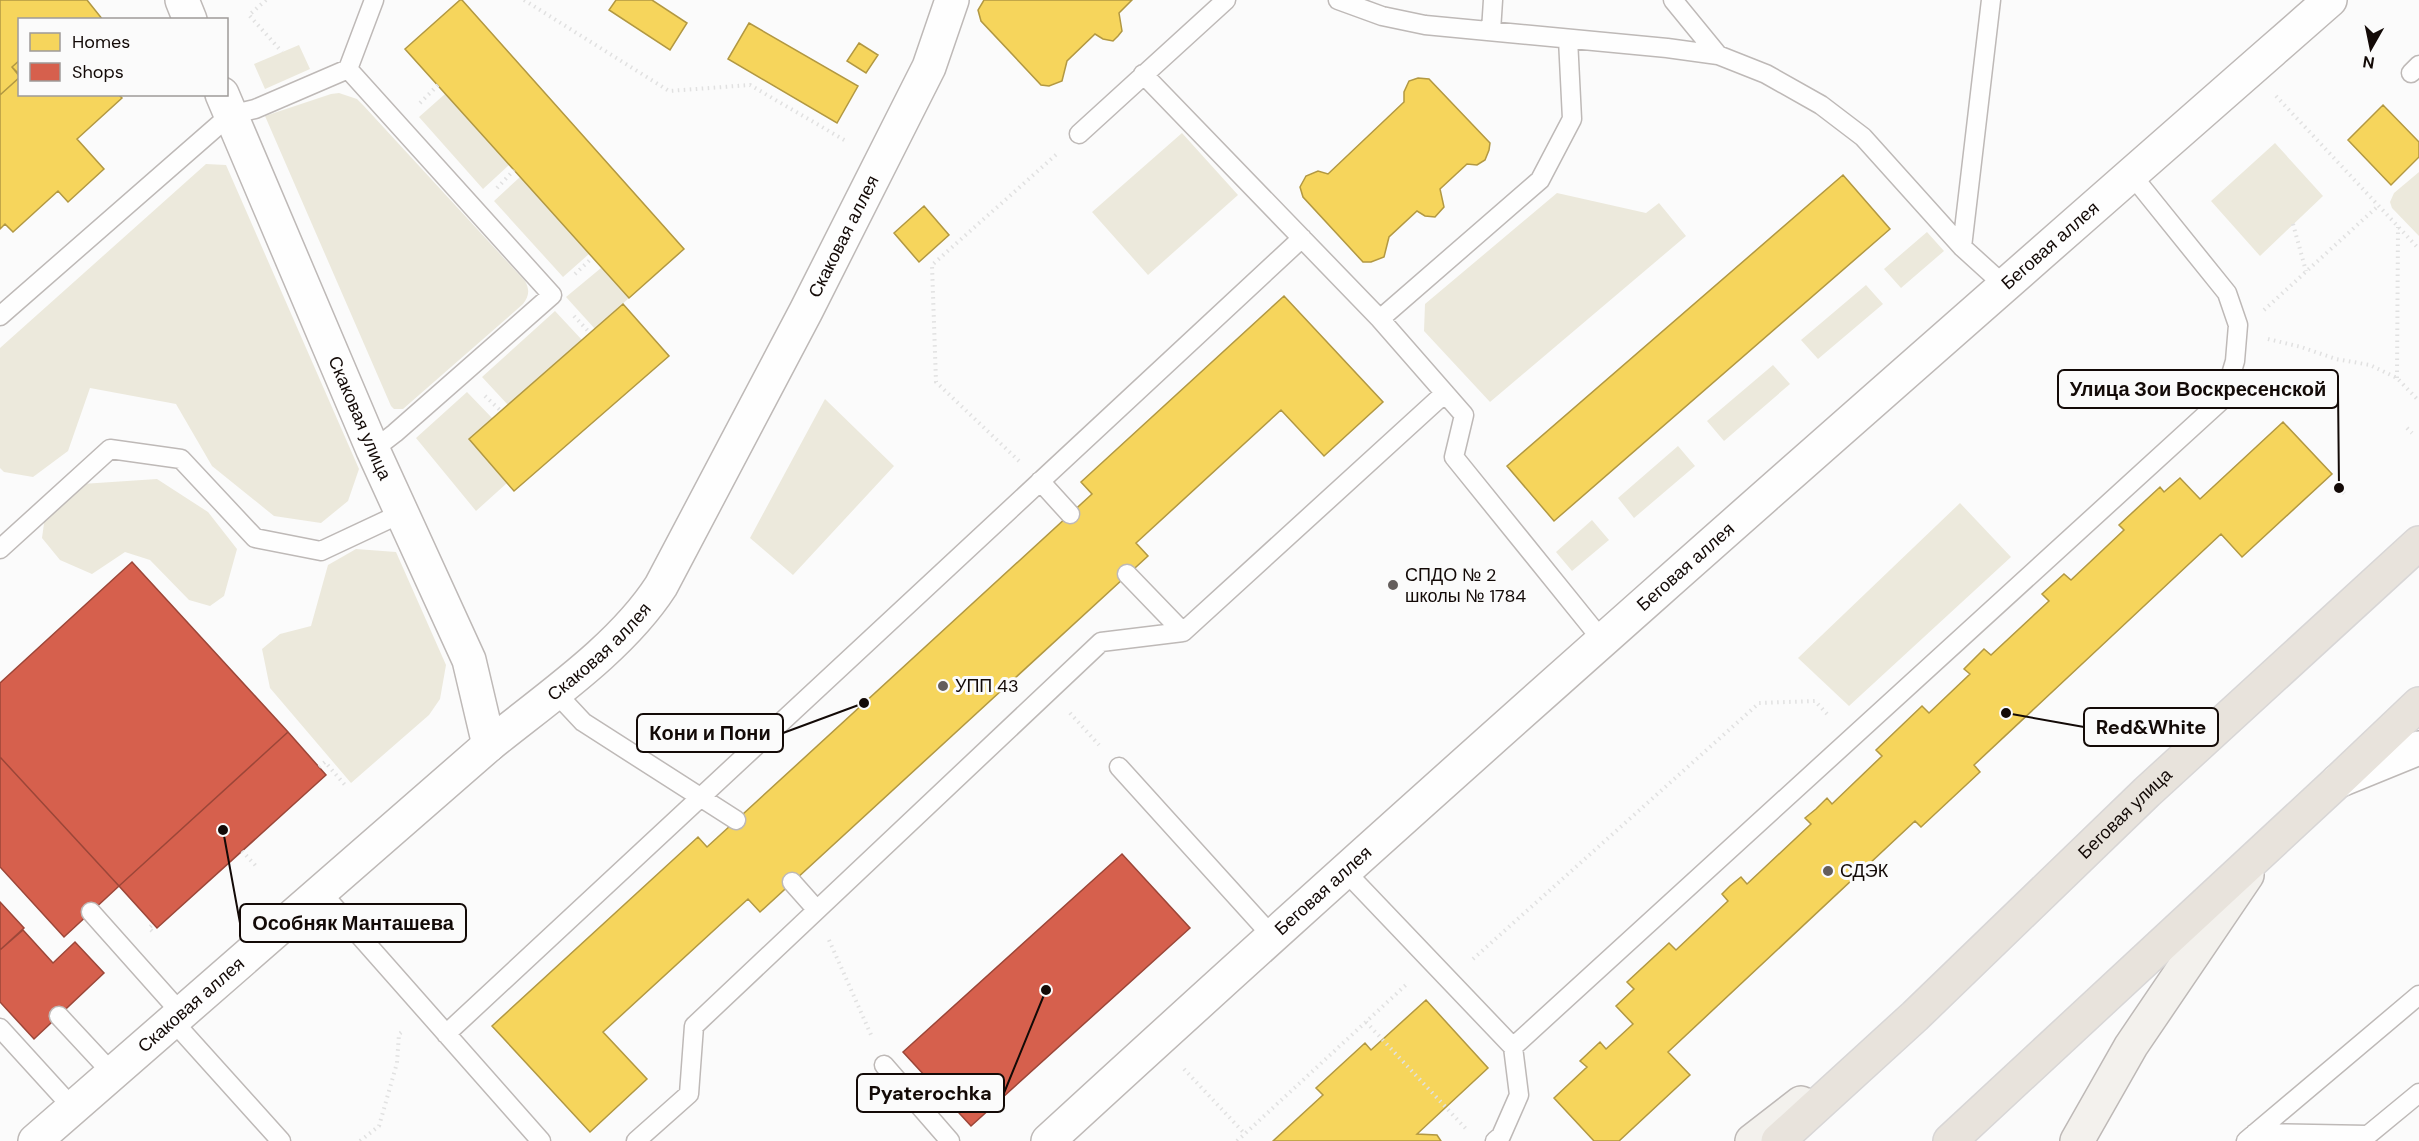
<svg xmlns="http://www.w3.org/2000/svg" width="2419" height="1141" viewBox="0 0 2419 1141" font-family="'DM Sans',sans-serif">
  <rect width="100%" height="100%" fill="#fbfbfb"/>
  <path fill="#ece9dc" d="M 299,45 L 310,69 L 265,89 L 254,64 Z
    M 339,93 L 357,99 L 363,105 L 525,281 C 530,290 529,296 523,304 L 403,409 L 394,409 L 391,406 L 265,116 L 331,94 Z
    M 445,94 L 509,165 L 483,189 L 419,117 Z
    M 1182,133 L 1238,195 L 1148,275 L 1092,212 Z
    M 2275,143 L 2323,196 L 2260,256 L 2211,201 Z
    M 206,164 L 226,165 L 359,469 L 348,501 L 321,523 L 274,516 L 212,466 L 176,404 L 90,388 L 68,451 L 33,477 L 4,472 L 0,468 L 0,348 Z
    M 2419,172 L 2419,236 L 2392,208 L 2390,202 L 2394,193 Z
    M 520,177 L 589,254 L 563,277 L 494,201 Z
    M 1557,193 L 1646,213 L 1659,203 L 1686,236 L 1490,402 L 1424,331 L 1425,304 Z
    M 1927,232 L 1944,251 L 1901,288 L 1884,269 Z
    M 601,268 L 629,298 L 595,329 L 566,297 Z
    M 1866,285 L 1883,304 L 1818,359 L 1801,340 Z
    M 555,311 L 582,340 L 508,405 L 482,377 Z
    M 1773,365 L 1790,384 L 1724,441 L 1707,421 Z
    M 467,392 L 493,419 L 469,440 L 507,483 L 476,511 L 416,438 Z
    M 825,399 L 894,466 L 793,575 L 750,538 Z
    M 1678,446 L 1695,466 L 1634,518 L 1618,498 Z
    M 157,479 L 208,512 L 237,549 L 224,596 L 210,606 L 189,600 L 150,560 L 125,552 L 92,574 L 60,560 L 42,538 L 45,516 L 82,484 Z
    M 1960,503 L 2011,557 L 1849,706 L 1798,658 Z
    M 1592,520 L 1609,540 L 1572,571 L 1556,552 Z
    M 356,549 L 396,552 L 446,665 L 440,699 L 429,715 L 351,783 L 270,688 L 262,649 L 280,634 L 311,626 L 328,565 Z"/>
  <path fill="#f6d55c" stroke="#b29842" stroke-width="1.5" d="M 0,0 L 87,0 L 103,20 L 20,20 L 20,60 L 12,67 L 20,77 L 0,95 Z
    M 460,0 L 462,0 L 684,249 L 629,298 L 405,49 Z
    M 616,0 L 652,0 L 687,23 L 670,50 L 609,10 Z
    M 984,0 L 1132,0 L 1119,13 L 1122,31 L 1118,36 L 1113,41 L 1103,39 L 1095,34 L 1067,61 L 1062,81 L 1049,86 L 1041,85 L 981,21 L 978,10 Z
    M 749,23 L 858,86 L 837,123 L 728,59 Z
    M 859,43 L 878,55 L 866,73 L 847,61 Z
    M 20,60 L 20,75 L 12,67 Z
    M 20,77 L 20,94 L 118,94 L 122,98 L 77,139 L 104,169 L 68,202 L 58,191 L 13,232 L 5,224 L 0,229 L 0,95 Z
    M 1418,78 L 1429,79 L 1490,143 L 1489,150 L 1485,160 L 1477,165 L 1467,164 L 1440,189 L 1444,207 L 1435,217 L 1425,216 L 1417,211 L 1389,237 L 1384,257 L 1371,262 L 1363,262 L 1303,197 L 1300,187 L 1306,176 L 1318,171 L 1328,174 L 1404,102 L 1404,92 L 1409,81 Z
    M 2383,105 L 2419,142 L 2419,157 L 2391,185 L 2348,140 Z
    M 1843,175 L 1890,229 L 1554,521 L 1507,466 Z
    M 924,206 L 949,235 L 919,262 L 894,233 Z
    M 1284,296 L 1383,402 L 1324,456 L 1281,410 L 1136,543 L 1148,556 L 760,912 L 748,899 L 603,1032 L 647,1079 L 590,1132 L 492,1026 L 698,837 L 707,847 L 1092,494 L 1081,482 Z
    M 623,304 L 669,356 L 514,491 L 469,439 Z
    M 2283,422 L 2332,474 L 2242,557 L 2221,534 L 1974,765 L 1980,772 L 1921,827 L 1915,821 L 1668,1052 L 1690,1075 L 1619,1141 L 1594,1141 L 1554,1098 L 1587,1067 L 1580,1061 L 1600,1042 L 1606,1049 L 1633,1024 L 1616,1006 L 1634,989 L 1627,982 L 1669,943 L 1676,950 L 1728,901 L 1722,894 L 1730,886 L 1741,877 L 1747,884 L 1811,824 L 1805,818 L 1816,809 L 1827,798 L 1832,804 L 1882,756 L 1876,750 L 1922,706 L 1929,713 L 1970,674 L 1964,669 L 1984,649 L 1991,655 L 2049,601 L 2042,594 L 2064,574 L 2071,580 L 2124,530 L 2119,525 L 2160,487 L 2164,492 L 2180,478 L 2200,499 Z
    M 1426,1000 L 1488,1068 L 1417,1134 L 1437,1135 L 1441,1141 L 1273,1141 L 1323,1095 L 1316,1088 L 1365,1043 L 1371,1050 Z"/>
  <path fill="#d6604d" stroke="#9c4638" stroke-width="1.5" d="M 132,562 L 288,732 L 119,886 L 0,757 L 0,683 Z
    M 288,732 L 326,775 L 157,928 L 119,886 Z
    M 0,757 L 119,886 L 64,937 L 0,867 Z
    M 1122,854 L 1190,928 L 971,1126 L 903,1052 Z
    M 0,902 L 24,928 L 0,950 Z
    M 23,930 L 53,963 L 75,942 L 104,973 L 34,1039 L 0,1002 L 0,950 Z"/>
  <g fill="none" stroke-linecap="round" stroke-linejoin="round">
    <g stroke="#beb9b7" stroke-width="21">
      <path id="service" d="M 1338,0 L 1382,16 L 1425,25 L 1667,48 L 1718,55 L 1766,74 L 1821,105 L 1863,137 L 1962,247 L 2005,286
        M 1673,0 L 1718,55
        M 1491,31 L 1493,0
        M 2411,73 L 2419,65
        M 1143,74 L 1380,319 L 1464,415 L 1454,457 L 1602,640
        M 1079,134 L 1226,0
        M 1962,247 L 1991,0
        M 0,316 L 230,115 L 255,109 L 348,69
        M 1380,319 L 1540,180 L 1572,119 L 1568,39
        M 373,450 L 395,433 L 552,295 L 348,69 L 374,0
        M 1040,481 L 1070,514
        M 0,549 L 110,449 L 181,459 L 255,538 L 321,551 L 402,513
        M 1127,574 L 1183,632
        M 555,692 L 583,722 L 736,820
        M 1119,767 L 1272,936
        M 1344,870 L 1513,1047 L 2224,398 L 2235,361 L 2238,325 L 2227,293 L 2131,174
        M 792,882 L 816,909
        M 321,892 L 541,1141
        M 91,912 L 181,1013
        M 59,1016 L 112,1073
        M 172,1020 L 281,1141
        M 0,1028 L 72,1107
        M 446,1034 L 1302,238
        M 884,1065 L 950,1141
        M 2255,1133 L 2368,1135 L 2419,1093
        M 636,1141 L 689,1094 L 694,1026 L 1101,642 L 1183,632 L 1445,393
        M 1495,1141 L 1501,1136 L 1519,1095 L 1513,1047
        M 2246,1141 L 2419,995"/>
    </g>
    <g stroke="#beb9b7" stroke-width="36">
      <g id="minor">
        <path d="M 182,0 L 190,20"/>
        <path id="s1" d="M 222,94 L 373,450 L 469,660 L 489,745"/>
        <path d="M 2338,781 L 2419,748"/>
        <path id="s2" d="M 35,1141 L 489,745 C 547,698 621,648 661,586 L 806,311 L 929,67 L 952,0"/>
      </g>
    </g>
    <g stroke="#beb9b7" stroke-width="36">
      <g id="tertiary">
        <path id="s3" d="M 1048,1141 C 1469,754 1900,377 2330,0"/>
      </g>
    </g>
    <g stroke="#beb9b7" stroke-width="36">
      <path id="secondary" d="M 1752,1141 L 1801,1103
        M 2077,1141 L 2131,1046 L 2247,875"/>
    </g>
    <g stroke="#d8d6d6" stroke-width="36">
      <g id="primary">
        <path id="s4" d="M 1778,1141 L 1915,1016 L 2147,792 L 2419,543"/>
        <path d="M 1950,1141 L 2338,781 L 2419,704"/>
      </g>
    </g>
    <path stroke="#e1e1e1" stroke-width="4" stroke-dasharray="1.5 4.5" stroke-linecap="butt" d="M 266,0 L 249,15 L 282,52
      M 524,0 L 669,91 L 750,85 L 846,141
      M 2276,96 L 2419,249
      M 420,103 L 438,85
      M 497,188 L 514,170
      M 2293,224 L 2306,271
      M 575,274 L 592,258
      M 2264,310 L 2378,206
      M 574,316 L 590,333
      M 2268,339 L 2301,347 L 2336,359 L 2370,365 L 2397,378 L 2419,401
      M 2397,378 L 2398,227
      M 485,396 L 501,411
      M 2407,428 L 2412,433
      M 1019,461 L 936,382 L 932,265 L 1058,153
      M 2339,488 L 2346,495
      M 1070,713 L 1099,745
      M 319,767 L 325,762 L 345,785
      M 242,851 L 256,866
      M 152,931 L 149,928 L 153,924
      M 829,940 L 872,1037
      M 1473,959 L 1759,703 L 1815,701 L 1829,716
      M 1366,1022 L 1468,1131
      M 1184,1069 L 1245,1134
      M 360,1141 L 379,1126 L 397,1063 L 399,1034 L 403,1031
      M 1237,1141 L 1408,983"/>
    <use href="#service" stroke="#fefefe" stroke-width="18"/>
    <use href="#minor" stroke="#fefefe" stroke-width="33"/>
    <use href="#tertiary" stroke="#fefefe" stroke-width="33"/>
    <use href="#secondary" stroke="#f3f1ed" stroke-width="33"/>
    <use href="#primary" stroke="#e8e3dc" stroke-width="33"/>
  </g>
  <g fill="#645e5c" stroke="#fbfbfb" stroke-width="2">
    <circle cx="1393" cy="585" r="6"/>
    <circle cx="943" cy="686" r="6"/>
    <circle cx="1828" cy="871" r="6"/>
  </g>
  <g text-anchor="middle" stroke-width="6" stroke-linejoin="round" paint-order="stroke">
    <g font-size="18" fill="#130a07" stroke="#fbfbfb">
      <text dy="6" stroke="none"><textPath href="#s2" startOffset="1232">Скаковая аллея</textPath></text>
      <text dy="6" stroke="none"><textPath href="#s3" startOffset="1344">Беговая аллея</textPath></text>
      <text dy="6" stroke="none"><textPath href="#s1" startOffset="352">Скаковая улица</textPath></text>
      <text dy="6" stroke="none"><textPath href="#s3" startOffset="858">Беговая аллея</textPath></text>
      <text dy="6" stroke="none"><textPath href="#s2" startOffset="747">Скаковая аллея</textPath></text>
      <text dy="6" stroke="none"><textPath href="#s4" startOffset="477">Беговая улица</textPath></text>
      <text dy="6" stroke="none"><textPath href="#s3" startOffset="372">Беговая аллея</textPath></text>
      <text dy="6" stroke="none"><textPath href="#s2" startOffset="207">Скаковая аллея</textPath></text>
    </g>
    <g font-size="18" fill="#130a07" stroke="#fbfbfb" text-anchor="start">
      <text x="1405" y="581">СПДО № 2<tspan x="1405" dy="21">школы № 1784</tspan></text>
      <text x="955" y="692">УПП 43</text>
      <text x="1840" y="877">СДЭК</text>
    </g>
  </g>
  <path fill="none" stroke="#130a07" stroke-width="2" d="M2339 488L2338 389M2006 713L2084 727M864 703L783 733M223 830L240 923M1046 990L1004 1093"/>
  <g fill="#130a07" stroke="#fbfbfb" stroke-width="2">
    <circle cx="2339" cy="488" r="6"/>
    <circle cx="2006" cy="713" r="6"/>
    <circle cx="864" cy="703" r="6"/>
    <circle cx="223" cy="830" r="6"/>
    <circle cx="1046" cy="990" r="6"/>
  </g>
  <g fill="#fbfbfb" stroke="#130a07" stroke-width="2">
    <rect x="2058" y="370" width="280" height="38" rx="6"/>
    <rect x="2084" y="708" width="134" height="38" rx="6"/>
    <rect x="637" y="714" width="146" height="38" rx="6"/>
    <rect x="240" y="904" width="226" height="38" rx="6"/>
    <rect x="857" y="1074" width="147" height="38" rx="6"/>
  </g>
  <g font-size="20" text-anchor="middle" font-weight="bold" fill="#130a07">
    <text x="2198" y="396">Улица Зои Воскресенской</text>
    <text x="2151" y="734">Red&amp;White</text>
    <text x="710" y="740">Кони и Пони</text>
    <text x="353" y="930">Особняк Манташева</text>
    <text x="930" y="1100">Pyaterochka</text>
  </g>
  <rect x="18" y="18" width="210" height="78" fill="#fbfbfb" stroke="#9e9b99" stroke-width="1.5"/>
  <rect x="30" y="33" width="30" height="18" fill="#f6d55c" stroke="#9e9b99" stroke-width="1.5"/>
  <text x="72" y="48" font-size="18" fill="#130a07">Homes</text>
  <rect x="30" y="63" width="30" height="18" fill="#d6604d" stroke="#9e9b99" stroke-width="1.5"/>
  <text x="72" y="78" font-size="18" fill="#130a07">Shops</text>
  <g transform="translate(2371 48) rotate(189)" stroke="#fbfbfb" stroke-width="4.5" paint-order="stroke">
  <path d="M0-4.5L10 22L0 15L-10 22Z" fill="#130a07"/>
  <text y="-9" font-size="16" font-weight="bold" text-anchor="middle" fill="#130a07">N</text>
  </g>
</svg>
